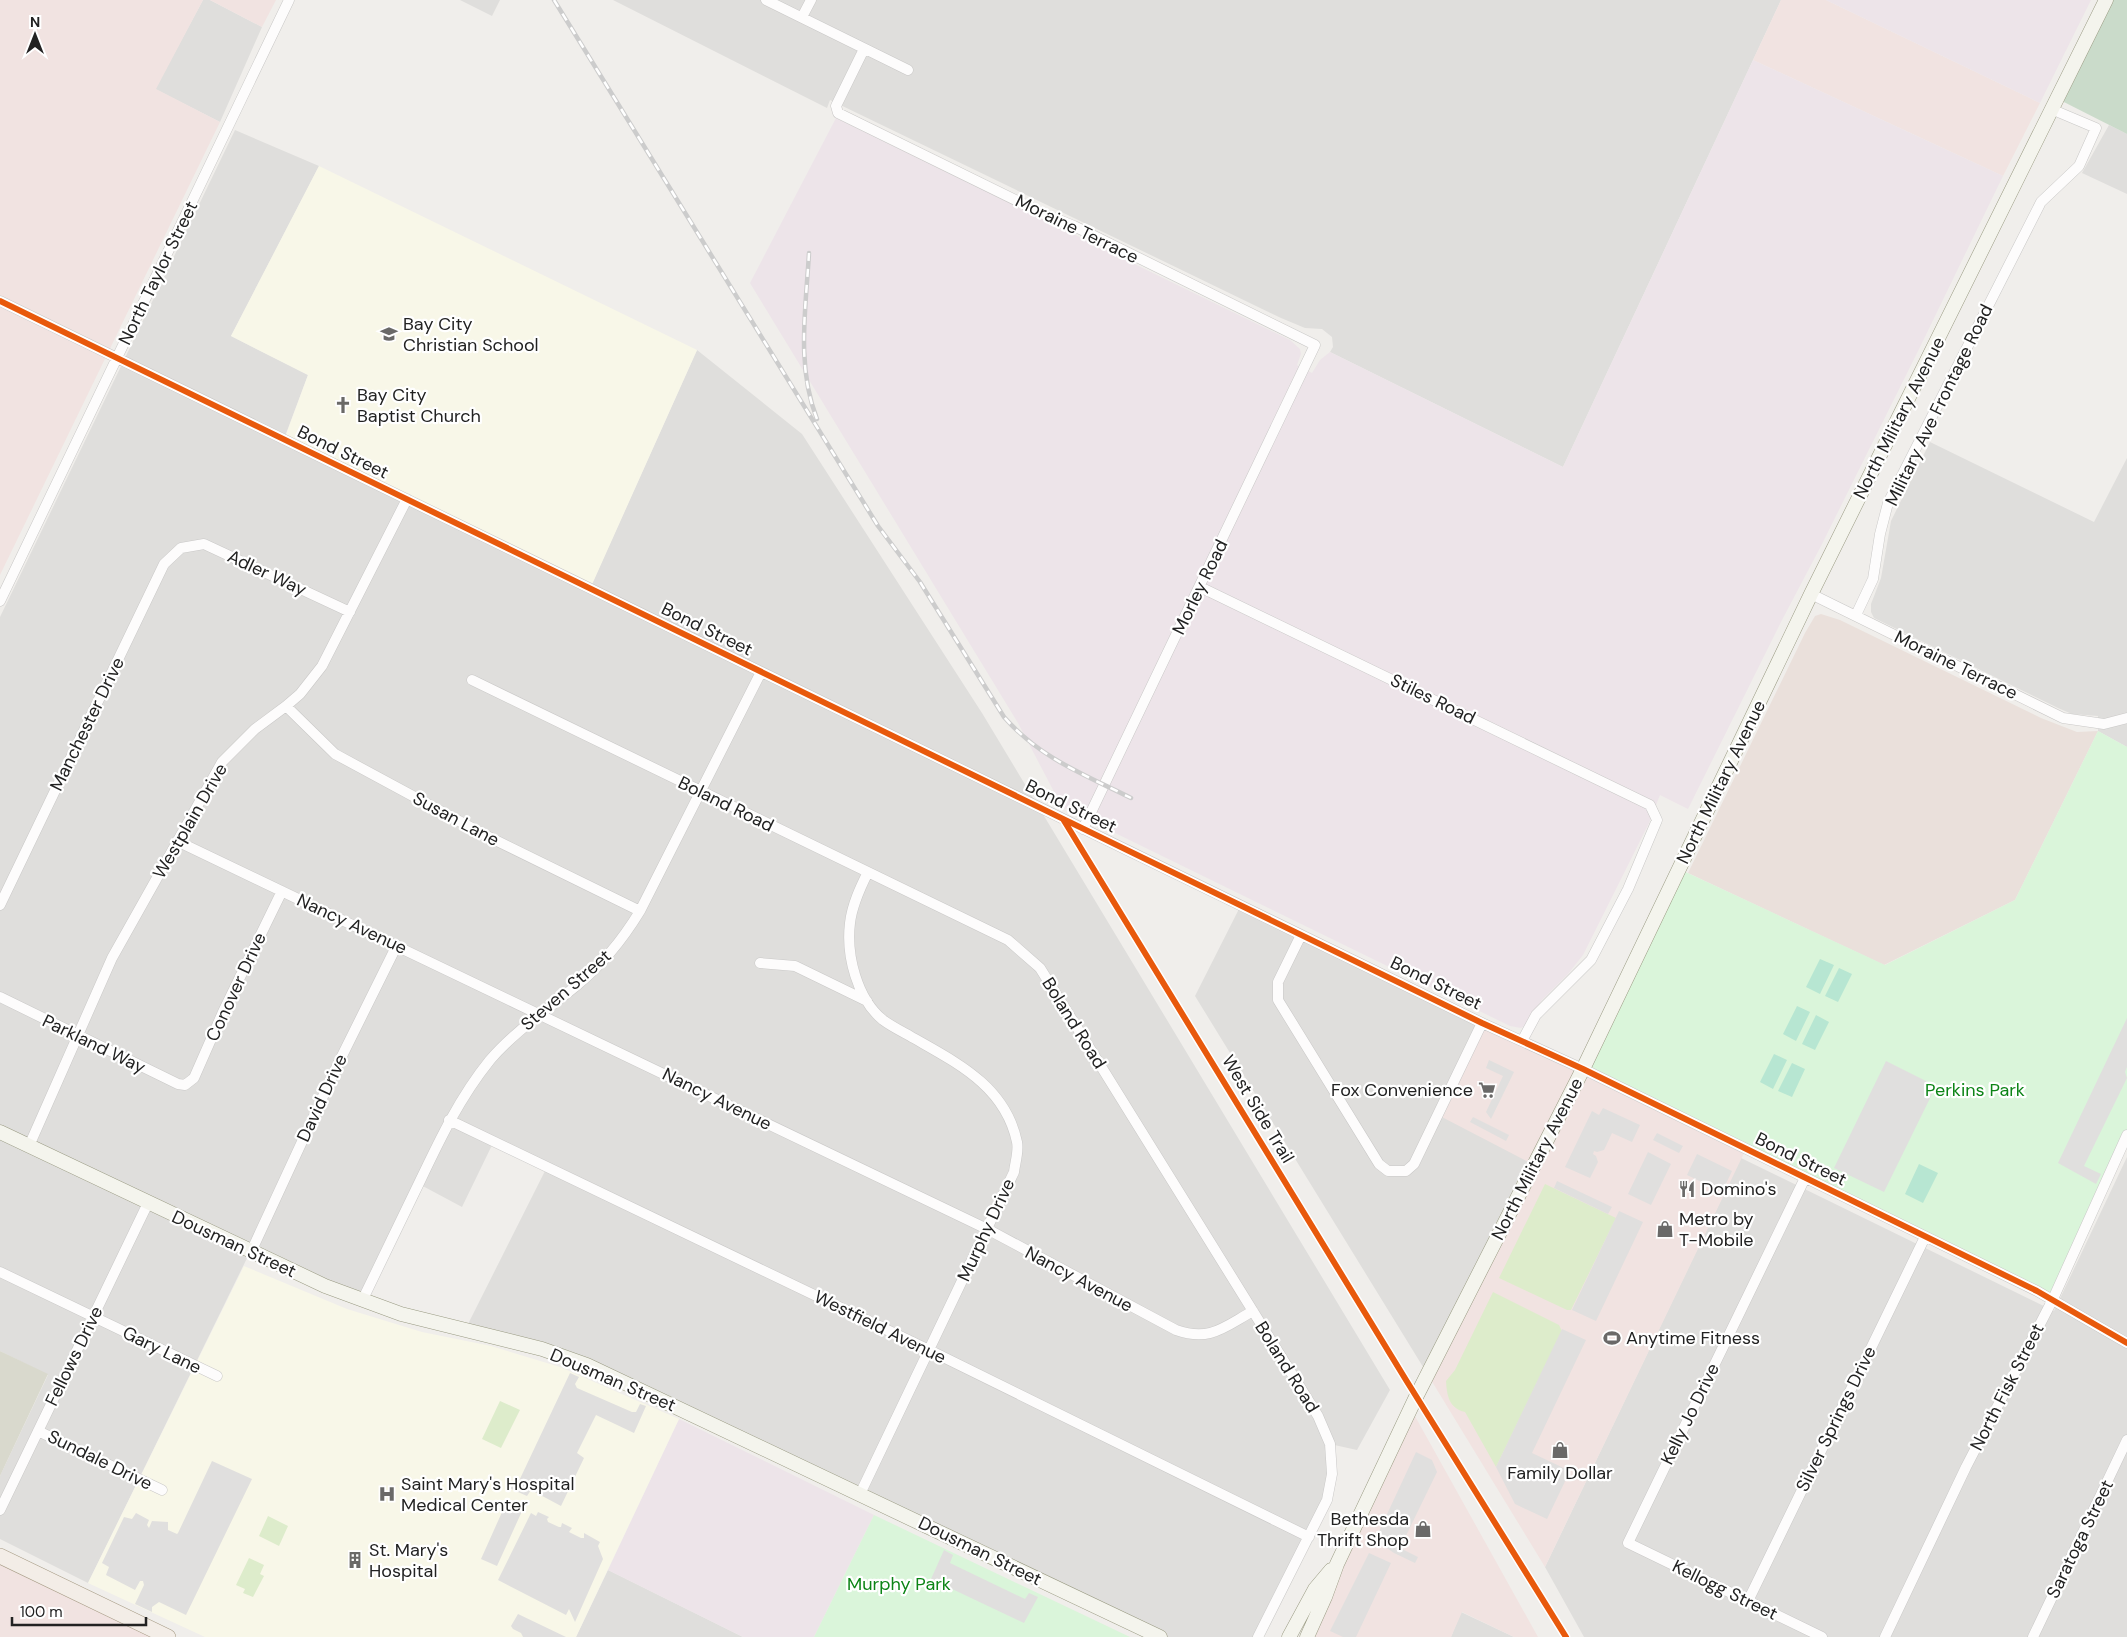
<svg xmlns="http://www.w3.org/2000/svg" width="2127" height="1637" viewBox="0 0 2127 1637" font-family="'DM Sans',sans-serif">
  <rect width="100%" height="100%" fill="#f0eeeb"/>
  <path fill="#dfdedc" d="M 203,0 L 210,0 L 262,27 L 220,122 L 155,89 Z
    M 460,0 L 500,0 L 492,16 Z
    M 613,0 L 1781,0 L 1563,467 L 1330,352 L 1333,347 L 1332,337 L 1322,329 L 1305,328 L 1281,318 L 830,100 L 827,108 Z
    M 2109,125 L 2127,134 L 2127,194 L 2082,173 Z
    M 235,130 L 319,166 L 231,336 L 308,375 L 284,439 L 590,588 L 697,350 L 802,434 L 982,713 L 1390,1390 L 1357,1450 L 1330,1444 L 1327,1500 L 1258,1637 L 1160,1637 L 587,1365 L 465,1330 L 547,1167 L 494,1141 L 462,1207 L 419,1184 L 362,1301 L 250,1252 L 88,1583 L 0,1539 L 0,1476 L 48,1375 L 0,1351 L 0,617 Z
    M 1930,442 L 2094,522 L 2127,458 L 2127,747 L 2098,731 L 2098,716 L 2072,714 L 2058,708 L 1874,618 L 1871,612 L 1871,604 L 1881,578 L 1891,521 Z
    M 1241,905 L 1482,1023 L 1535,1165 L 1428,1375 L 1195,996 Z
    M 2127,1157 L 2127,1637 L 1584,1637 L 1545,1567 L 1741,1158 L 2054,1311 Z
    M 608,1570 L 743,1637 L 576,1637 Z
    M 1461,1612 L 1514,1637 L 1451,1637 Z"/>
  <path fill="#f1e3e1" d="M 0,0 L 203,0 L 156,89 L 220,122 L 0,575 Z
    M 210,0 L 276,0 L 262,27 Z
    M 1781,0 L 1826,0 L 2040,103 L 2003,176 L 1753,60 Z
    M 1482,1023 L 1746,1149 L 1545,1567 L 1428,1375 L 1534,1165 L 1438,1115 Z
    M 1411,1409 L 1538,1637 L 1514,1637 L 1462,1612 L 1451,1637 L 1307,1637 Z
    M 0,1556 L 168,1637 L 0,1637 Z"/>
  <path fill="#ede4e9" d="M 1826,0 L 2091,0 L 2040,103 Z
    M 1753,60 L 2003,176 L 1921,345 L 1821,546 L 1782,620 L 1688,809 L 1660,795 L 1649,823 L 1583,955 L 1568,974 L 1542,1000 L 1525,1026 L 1521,1028 L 1510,1026 L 1062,807 L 1018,723 L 750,283 L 836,118 L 1290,340 L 1300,349 L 1301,354 L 1297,365 L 1312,373 L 1320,360 L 1330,352 L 1563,467 Z
    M 679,1419 L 874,1515 L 814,1637 L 743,1637 L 608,1570 Z"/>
  <path fill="#f8f7e8" d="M 319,166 L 697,350 L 590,589 L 284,440 L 308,375 L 231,336 Z
    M 244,1266 L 347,1309 L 422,1332 L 491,1346 L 560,1367 L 679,1419 L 576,1637 L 205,1637 L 88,1583 Z"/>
  <path fill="#eae0db" d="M 1821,614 L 1840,620 L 2041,718 L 2077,732 L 2098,731 L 2015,900 L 1884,965 L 1688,873 L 1805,633 L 1815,616 Z"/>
  <path fill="#d9d9cd" d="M 0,1351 L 48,1374 L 0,1476 Z"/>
  <path fill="#ddeccb" d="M 1545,1184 L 1616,1218 L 1571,1310 L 1567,1310 L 1499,1278 Z
    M 1493,1292 L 1559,1325 L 1562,1331 L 1496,1467 L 1465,1412 C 1449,1408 1447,1396 1446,1381 L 1455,1370 Z
    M 500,1401 L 520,1410 L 501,1448 L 482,1439 Z
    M 268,1516 L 288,1526 L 279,1546 L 259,1536 Z
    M 249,1558 L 264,1565 L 260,1574 L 264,1576 L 253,1597 L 243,1593 L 245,1589 L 236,1585 Z"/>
  <path fill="#cadbca" d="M 2106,0 L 2127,0 L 2127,134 L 2058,99 Z"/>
  <path fill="#daf5da" d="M 2098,731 L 2127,747 L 2127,1137 L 2053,1299 L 1583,1069 L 1679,869 L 1885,965 L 2015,900 Z
    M 874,1515 L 1130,1637 L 814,1637 Z"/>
  <path fill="#b7e6d2" d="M 1820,959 L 1834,965 L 1820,994 L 1806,987 Z
    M 1839,968 L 1852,974 L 1838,1002 L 1825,996 Z
    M 1797,1006 L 1810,1012 L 1796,1041 L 1783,1034 Z
    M 1816,1015 L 1829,1022 L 1815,1050 L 1802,1044 Z
    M 1774,1054 L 1787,1060 L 1773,1089 L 1760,1082 Z
    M 1792,1063 L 1805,1069 L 1792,1097 L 1778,1091 Z
    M 1919,1164 L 1938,1173 L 1923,1203 L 1905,1194 Z"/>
  <path fill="#e0dfde" d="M 2127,1018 L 2127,1067 L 2125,1072 L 2127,1078 L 2084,1166 L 2101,1174 L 2096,1184 L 2058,1163 Z
    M 1489,1060 L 1514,1072 L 1491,1119 L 1486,1112 L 1503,1076 L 1486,1068 Z
    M 1886,1061 L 1936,1086 L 1884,1192 L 1834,1168 Z
    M 1603,1108 L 1640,1125 L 1632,1142 L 1612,1133 L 1604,1150 L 1597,1152 L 1594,1151 L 1593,1154 L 1596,1156 L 1598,1162 L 1590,1178 L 1565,1167 L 1592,1111 L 1599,1115 Z
    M 1473,1117 L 1509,1135 L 1506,1141 L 1470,1122 Z
    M 1657,1133 L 1683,1146 L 1679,1153 L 1653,1140 Z
    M 1648,1152 L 1671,1164 L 1651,1205 L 1628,1194 Z
    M 1697,1154 L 1732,1171 L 1722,1192 L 1687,1175 Z
    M 1557,1181 L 1612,1207 L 1608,1214 L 1554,1188 Z
    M 1619,1211 L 1643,1222 L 1596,1321 L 1572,1310 Z
    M 1562,1329 L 1586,1340 L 1532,1453 L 1570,1471 L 1547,1519 L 1515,1504 L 1496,1467 Z
    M 570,1373 L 579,1377 L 575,1384 L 577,1388 L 632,1412 L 636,1412 L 640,1404 L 646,1406 L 634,1433 L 596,1415 L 577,1453 L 584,1458 L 561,1506 L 531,1490 L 527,1496 L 509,1488 L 518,1483 Z
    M 1416,1452 L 1432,1460 L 1437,1472 L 1400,1548 L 1418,1557 L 1415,1563 L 1394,1553 L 1375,1540 Z
    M 212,1461 L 252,1479 L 186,1615 L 159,1602 L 152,1607 L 152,1612 L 135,1604 L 144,1585 L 143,1581 L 140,1581 L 135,1590 L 106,1575 L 109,1567 L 102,1563 L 124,1517 L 132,1519 L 136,1513 L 149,1520 L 147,1525 L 149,1528 L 152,1521 L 168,1522 L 168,1530 L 177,1534 L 178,1533 Z
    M 507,1501 L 523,1509 L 497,1566 L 481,1559 Z
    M 538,1512 L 549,1517 L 547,1519 L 548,1522 L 559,1527 L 561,1527 L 562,1523 L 572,1528 L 569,1532 L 581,1538 L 584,1538 L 584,1533 L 600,1542 L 598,1546 L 603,1559 L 575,1622 L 569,1609 L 566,1615 L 498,1580 L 531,1513 L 536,1516 Z
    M 944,1550 L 953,1555 L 950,1563 L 1025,1599 L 1029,1593 L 1038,1597 L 1024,1623 L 931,1579 Z
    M 1369,1553 L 1391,1563 L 1356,1637 L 1343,1637 L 1330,1631 Z
    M 518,1614 L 566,1637 L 523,1637 L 521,1633 L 513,1629 L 511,1626 Z"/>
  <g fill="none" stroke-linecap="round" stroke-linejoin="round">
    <g stroke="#c9c8c7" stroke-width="11">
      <path id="street" d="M 766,0 L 908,70
        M 802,17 L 811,0
        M 864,49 L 836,106 L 838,113 L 1044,214 L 1074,226 L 1315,345 L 1083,829
        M 0,301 L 1482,1023 L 1583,1069 L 2037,1291 L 2127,1343
        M 1200,587 L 1650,805 L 1657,820 L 1628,889 L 1591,960 L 1536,1015 L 1522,1041
        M 1811,594 L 2063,718 L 2104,724 L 2127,718
        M 0,601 L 289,0
        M 1856,615 L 1873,579 L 1880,534 L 1888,503 L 2041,202 L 2079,166 L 2096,128 L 2051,109
        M 472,680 L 1008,940 L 1040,968 L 1318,1416 L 1330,1444 L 1332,1474 L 1327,1500 L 1258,1637
        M 286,706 L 335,754 L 485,835 L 640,911
        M 177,841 L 987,1229 L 1176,1330 C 1210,1342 1224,1327 1253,1311
        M 0,905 L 164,564 L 181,548 L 204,544 L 350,612
        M 1301,935 L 1278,982 L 1278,1000 L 1379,1164 L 1388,1171 L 1406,1171 L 1414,1164 L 1482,1023
        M 760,963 L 795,966 L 867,1001
        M 0,997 L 178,1084 L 185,1085 L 194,1078 L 223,1012 L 282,891
        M 449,1120 L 929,1350 L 1309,1537
        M 29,1146 L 112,958 L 222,762 L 255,729 L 286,706 L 300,694 L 322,666 L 407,499
        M 1805,1178 L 1628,1543 L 1822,1637
        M 251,1252 L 337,1066 L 397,945
        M 0,1272 L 217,1376
        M 362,1301 C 381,1261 401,1221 420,1181 C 440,1139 460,1097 490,1060 C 515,1031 547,1010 576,986 C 602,965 623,939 640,911 L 761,672
        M 38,1431 L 162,1490
        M 860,1494 L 1014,1172 C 1015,1163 1019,1151 1017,1142 C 1005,1085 955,1062 910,1036 C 901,1031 891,1026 883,1020 C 857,999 846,955 850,923 C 852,905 860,888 868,872
        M 0,1510 L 148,1203
        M 1748,1601 L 1925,1237
        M 1885,1637 L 1966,1467 L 2053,1299 L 2127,1135
        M 2033,1637 L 2127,1440"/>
    </g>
    <g stroke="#999a82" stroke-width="15">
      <path id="secondary" d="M 0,1132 L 325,1286 L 401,1314 L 542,1349 L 587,1365 L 1160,1637
        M 1289,1637 L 1315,1589 L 1331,1570
        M 1307,1637 L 1325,1597 L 1337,1564 L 1416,1397 L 1583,1069 L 1811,594 L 2106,0"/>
    </g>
    <g stroke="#a79c86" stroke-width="16">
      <path id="primary" d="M 0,1556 L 168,1637"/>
    </g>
    <use href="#street" stroke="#fdfcfc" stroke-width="10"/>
    <use href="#secondary" stroke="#f4f4ed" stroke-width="14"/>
    <use href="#primary" stroke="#f3ede7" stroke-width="15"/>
    <g stroke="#ccc" stroke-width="4.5">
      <path id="rail" d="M 554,0 L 878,526 L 920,582 L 1004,717 C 1040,758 1083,774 1131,798
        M 809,253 C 806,308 796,366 817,419"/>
    </g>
    <use href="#rail" stroke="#fff" stroke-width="2.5" stroke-dasharray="8" stroke-linecap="butt"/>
    <g stroke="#fff" stroke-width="9">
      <path id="cycleway" d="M 0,301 L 1482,1023 L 1583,1069 L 2037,1291 L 2127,1343
        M 1063,819 L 1406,1380 L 1566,1637"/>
    </g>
    <use href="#cycleway" stroke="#e8590c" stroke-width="6"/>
  </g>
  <defs>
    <g id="school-bare" transform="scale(1.35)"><path d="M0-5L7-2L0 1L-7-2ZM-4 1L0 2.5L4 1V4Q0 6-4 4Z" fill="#6a6968" stroke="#fff" stroke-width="2.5" paint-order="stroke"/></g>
    <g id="church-bare" transform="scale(1.35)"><path d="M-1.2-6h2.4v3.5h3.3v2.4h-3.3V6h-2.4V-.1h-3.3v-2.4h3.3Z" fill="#6a6968" stroke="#fff" stroke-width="2.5" paint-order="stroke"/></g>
    <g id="supermarket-bare" transform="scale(1.35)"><path d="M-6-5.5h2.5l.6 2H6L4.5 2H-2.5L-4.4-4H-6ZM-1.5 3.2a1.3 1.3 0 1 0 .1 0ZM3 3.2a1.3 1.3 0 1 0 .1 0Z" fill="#6a6968" stroke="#fff" stroke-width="2.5" paint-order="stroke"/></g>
    <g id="restaurant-bare" transform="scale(1.35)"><path d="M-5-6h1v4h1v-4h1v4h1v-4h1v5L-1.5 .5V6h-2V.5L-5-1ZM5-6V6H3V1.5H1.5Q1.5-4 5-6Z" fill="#6a6968" stroke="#fff" stroke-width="2.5" paint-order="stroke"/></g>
    <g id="shop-bare" transform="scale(1.35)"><path d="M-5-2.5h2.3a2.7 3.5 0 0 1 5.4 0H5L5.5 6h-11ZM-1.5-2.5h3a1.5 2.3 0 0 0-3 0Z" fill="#6a6968" stroke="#fff" stroke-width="2.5" paint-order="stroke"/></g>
    <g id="stadium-bare" transform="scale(1.35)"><path d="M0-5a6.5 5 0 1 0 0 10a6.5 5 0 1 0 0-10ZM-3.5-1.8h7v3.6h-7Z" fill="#6a6968" stroke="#fff" stroke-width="2.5" paint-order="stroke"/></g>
    <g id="hospital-bare" transform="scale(1.35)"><path d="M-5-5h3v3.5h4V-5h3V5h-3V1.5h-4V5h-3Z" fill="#6a6968" stroke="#fff" stroke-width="2.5" paint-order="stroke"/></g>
    <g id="building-bare" transform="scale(1.35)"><path d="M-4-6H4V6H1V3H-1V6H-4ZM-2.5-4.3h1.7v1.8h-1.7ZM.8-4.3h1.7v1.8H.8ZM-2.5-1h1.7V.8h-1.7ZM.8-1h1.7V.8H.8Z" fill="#6a6968" stroke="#fff" stroke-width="2.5" paint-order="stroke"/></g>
  </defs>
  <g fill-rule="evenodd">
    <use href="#school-bare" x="389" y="334"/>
    <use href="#church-bare" x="343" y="405"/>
    <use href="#supermarket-bare" x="1487" y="1090"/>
    <use href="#restaurant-bare" x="1687" y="1189"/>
    <use href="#shop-bare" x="1665" y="1229"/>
    <use href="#stadium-bare" x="1612" y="1338"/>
    <use href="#shop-bare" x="1560" y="1450"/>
    <use href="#hospital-bare" x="387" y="1494"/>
    <use href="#shop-bare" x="1423" y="1529"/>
    <use href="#building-bare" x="355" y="1560"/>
  </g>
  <g text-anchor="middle" stroke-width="4.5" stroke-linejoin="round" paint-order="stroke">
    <g font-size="18" fill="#222" stroke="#fff">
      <text transform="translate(1077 229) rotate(26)" y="6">Moraine Terrace</text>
      <text transform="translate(158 273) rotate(-64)" y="6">North Taylor Street</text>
      <text transform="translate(1939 405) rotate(-64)" y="6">Military Ave Frontage Road</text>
      <text transform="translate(1899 418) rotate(-63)" y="6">North Military Avenue</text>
      <text transform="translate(343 452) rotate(26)" y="6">Bond Street</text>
      <text transform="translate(267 573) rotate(25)" y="6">Adler Way</text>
      <text transform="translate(1200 587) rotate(-64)" y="6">Morley Road</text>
      <text transform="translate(707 629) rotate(26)" y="6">Bond Street</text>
      <text transform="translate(1956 665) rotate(26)" y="6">Moraine Terrace</text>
      <text transform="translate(1433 699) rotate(26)" y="6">Stiles Road</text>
      <text transform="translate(87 724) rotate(-64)" y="6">Manchester Drive</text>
      <text transform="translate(1721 782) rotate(-64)" y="6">North Military Avenue</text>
      <text transform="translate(726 804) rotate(26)" y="6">Boland Road</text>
      <text transform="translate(1071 806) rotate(26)" y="6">Bond Street</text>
      <text transform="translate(456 819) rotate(28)" y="6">Susan Lane</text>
      <text transform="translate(190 821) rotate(-60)" y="6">Westplain Drive</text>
      <text transform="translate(352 924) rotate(25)" y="6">Nancy Avenue</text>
      <text transform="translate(1436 983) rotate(26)" y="6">Bond Street</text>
      <text transform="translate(236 987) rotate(-65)" y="6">Conover Drive</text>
      <text transform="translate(566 990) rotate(-41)" y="6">Steven Street</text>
      <text transform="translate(1074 1023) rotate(58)" y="6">Boland Road</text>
      <text transform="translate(94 1044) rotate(26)" y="6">Parkland Way</text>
      <text transform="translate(322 1098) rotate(-65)" y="6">David Drive</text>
      <text transform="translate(717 1099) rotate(26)" y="6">Nancy Avenue</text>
      <text transform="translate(1258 1109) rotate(59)" y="6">West Side Trail</text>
      <text transform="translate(1537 1159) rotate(-63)" y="6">North Military Avenue</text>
      <text transform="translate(1801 1159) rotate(26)" y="6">Bond Street</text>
      <text transform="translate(986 1230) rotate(-65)" y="6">Murphy Drive</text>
      <text transform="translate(234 1244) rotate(25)" y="6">Dousman Street</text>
      <text transform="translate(1079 1279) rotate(28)" y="6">Nancy Avenue</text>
      <text transform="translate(880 1327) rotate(26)" y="6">Westfield Avenue</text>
      <text transform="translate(162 1350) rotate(26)" y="6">Gary Lane</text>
      <text transform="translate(74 1356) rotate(-64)" y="6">Fellows Drive</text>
      <text transform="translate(1287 1367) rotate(58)" y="6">Boland Road</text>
      <text transform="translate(613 1380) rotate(23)" y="6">Dousman Street</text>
      <text transform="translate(2007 1387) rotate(-63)" y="6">North Fisk Street</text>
      <text transform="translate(1690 1414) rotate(-64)" y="6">Kelly Jo Drive</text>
      <text transform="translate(1836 1419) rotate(-64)" y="6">Silver Springs Drive</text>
      <text transform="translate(100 1460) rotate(26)" y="6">Sundale Drive</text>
      <text transform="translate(2080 1539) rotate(-64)" y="6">Saratoga Street</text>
      <text transform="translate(980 1551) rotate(26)" y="6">Dousman Street</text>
      <text transform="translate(1725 1590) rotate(26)" y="6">Kellogg Street</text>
    </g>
    <g font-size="18" fill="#222" stroke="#fff" text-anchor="start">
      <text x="403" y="330">Bay City<tspan x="403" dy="21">Christian School</tspan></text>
      <text x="357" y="401">Bay City<tspan x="357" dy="21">Baptist Church</tspan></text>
      <text x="1473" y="1096" text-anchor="end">Fox Convenience</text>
      <text x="1701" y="1195">Domino's</text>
      <text x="1679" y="1225">Metro by<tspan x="1679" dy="21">T-Mobile</tspan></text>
      <text x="1626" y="1344">Anytime Fitness</text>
      <text x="1560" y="1479" text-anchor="middle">Family Dollar</text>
      <text x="401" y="1490">Saint Mary's Hospital<tspan x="401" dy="21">Medical Center</tspan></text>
      <text x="1409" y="1525" text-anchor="end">Bethesda<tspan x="1409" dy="21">Thrift Shop</tspan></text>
      <text x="369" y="1556">St. Mary's<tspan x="369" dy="21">Hospital</tspan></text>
    </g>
    <g font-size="18" fill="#0c8416" stroke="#fff">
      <text x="1975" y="1096">Perkins Park</text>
      <text x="899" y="1590">Murphy Park</text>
    </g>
  </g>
  <g transform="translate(35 35)" stroke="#ffffff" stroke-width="4" paint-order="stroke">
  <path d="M0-4L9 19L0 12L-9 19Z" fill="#222222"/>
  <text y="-8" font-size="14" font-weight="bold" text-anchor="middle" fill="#222222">N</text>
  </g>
  <path d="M12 1617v8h134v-8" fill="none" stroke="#222222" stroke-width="2.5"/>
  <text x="20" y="1617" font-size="15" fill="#222222" stroke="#ffffff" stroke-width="4" paint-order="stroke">100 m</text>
</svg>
